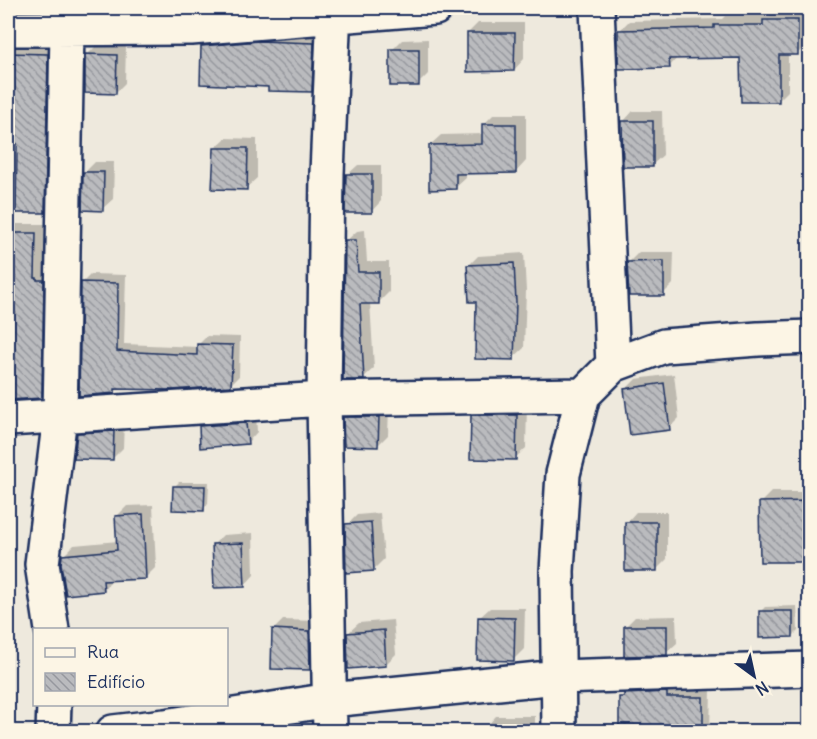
<svg xmlns="http://www.w3.org/2000/svg" width="817" height="739" viewBox="0 0 817 739" font-family="Delius,sans-serif">
  <defs>
    <pattern id="building-back-hatch" width="6" height="6" patternUnits="userSpaceOnUse" patternTransform="scale(1.5)"><rect width="6" height="6" fill="#babbbe"/><path d="M-1 5l2 2M0 0l6 6M5-1l2 2" fill="none" stroke="#96989e"/></pattern>
  </defs>
  <rect width="100%" height="100%" fill="#eee9dd"/>
  <filter id="ink" filterUnits="userSpaceOnUse"><feTurbulence type="fractalNoise" baseFrequency=".0167" numOctaves="2"/><feDisplacementMap in="SourceGraphic" scale="12" xChannelSelector="R" yChannelSelector="G"/><feConvolveMatrix kernelMatrix="1 2 1 2 8 2 1 2 1" color-interpolation-filters="sRGB"/></filter>
  <g filter="url(#ink)">
    <path fill="#0003" d="M 774,11 L 807,11 L 807,44 L 797,54 L 788,54 L 788,91 L 778,101 L 742,57 L 678,57 L 669,67 L 620,30 L 629,21 L 722,19 L 725,16 L 769,16 Z
      M 478,23 L 524,23 L 524,59 L 514,70 L 468,33 Z
      M 323,33 L 321,80 L 311,91 L 203,47 L 213,36 Z
      M 428,39 L 428,74 L 418,84 L 392,50 L 402,40 Z
      M 97,45 L 126,46 L 125,83 L 115,93 L 87,55 Z
      M 8,46 L 55,47 L 52,204 L 44,212 L 19,143 L 15,82 L 8,82 Z
      M 633,111 L 662,111 L 663,155 L 652,165 L 623,122 Z
      M 494,114 L 526,114 L 526,161 L 516,172 L 466,172 L 466,178 L 455,188 L 430,145 L 441,135 L 483,134 L 483,125 Z
      M 226,138 L 257,139 L 257,178 L 246,188 L 215,148 Z
      M 95,162 L 114,162 L 113,199 L 102,209 L 85,172 Z
      M 358,165 L 381,165 L 381,201 L 371,212 L 347,175 Z
      M 13,224 L 45,224 L 44,269 L 46,269 L 51,387 L 41,397 L 11,321 L 8,321 L 8,229 Z
      M 365,230 L 367,262 L 389,262 L 389,292 L 379,302 L 370,302 L 374,368 L 363,378 L 346,241 L 357,231 Z
      M 639,252 L 674,252 L 673,284 L 663,294 L 629,262 Z
      M 524,253 L 526,291 L 524,348 L 513,358 L 477,300 L 468,266 L 478,256 Z
      M 91,274 L 126,275 L 124,344 L 199,347 L 199,344 L 207,336 L 240,337 L 239,376 L 230,385 L 119,388 L 115,392 L 83,282 Z
      M 674,374 L 679,418 L 669,428 L 626,389 L 636,379 Z
      M 527,405 L 526,448 L 515,458 L 472,416 L 482,406 Z
      M 389,407 L 388,435 L 378,445 L 345,418 L 355,408 Z
      M 256,413 L 257,432 L 247,443 L 200,426 L 211,416 Z
      M 124,422 L 123,448 L 112,459 L 78,434 L 89,424 Z
      M 179,482 L 209,482 L 208,504 L 203,509 L 174,487 Z
      M 771,492 L 810,492 L 810,560 L 761,502 Z
      M 153,505 L 156,567 L 146,577 L 114,579 L 104,589 L 63,556 L 74,545 L 118,541 L 117,516 L 127,506 Z
      M 636,512 L 667,512 L 667,559 L 657,569 L 626,523 Z
      M 380,513 L 384,559 L 374,569 L 347,525 L 357,515 Z
      M 253,533 L 254,575 L 244,586 L 213,545 L 223,535 Z
      M 797,606 L 798,631 L 793,636 L 760,612 L 765,607 Z
      M 490,608 L 525,608 L 524,649 L 514,659 L 479,618 Z
      M 676,616 L 677,643 L 666,653 L 625,627 L 635,617 Z
      M 283,620 L 319,621 L 320,658 L 310,668 L 273,630 Z
      M 393,620 L 396,654 L 386,664 L 348,633 L 359,623 Z
      M 8,646 L 12,719 L 8,723 Z
      M 711,689 L 710,732 L 620,732 L 620,698 L 628,690 Z
      M 496,716 L 535,716 L 535,732 L 486,732 L 486,727 Z"/>
    <path fill="url(#building-back-hatch)" stroke="#1b2f5e" stroke-width="1.5" d="M 763,20 L 798,20 L 798,55 L 779,55 L 779,102 L 741,102 L 740,58 L 669,59 L 670,68 L 618,69 L 618,30 L 714,28 L 714,25 L 763,25 Z
      M 467,33 L 515,33 L 514,71 L 467,72 Z
      M 259,41 L 314,43 L 312,92 L 268,91 L 268,87 L 200,84 L 201,46 Z
      M 390,49 L 419,49 L 419,86 L 390,86 Z
      M 8,53 L 48,54 L 45,213 L 16,213 L 17,144 L 12,144 L 14,84 L 8,84 Z
      M 85,54 L 117,55 L 116,94 L 85,93 Z
      M 622,121 L 653,121 L 653,167 L 623,167 Z
      M 482,124 L 516,124 L 516,173 L 456,174 L 456,189 L 429,190 L 429,145 L 482,144 Z
      M 214,148 L 248,148 L 247,190 L 212,189 Z
      M 83,172 L 104,172 L 103,211 L 82,210 Z
      M 346,174 L 372,174 L 372,213 L 345,213 Z
      M 8,233 L 36,233 L 35,278 L 37,278 L 37,280 L 44,280 L 42,398 L 8,400 L 10,322 L 8,322 Z
      M 345,240 L 356,240 L 358,272 L 379,272 L 379,304 L 360,304 L 364,380 L 343,380 Z
      M 664,261 L 664,296 L 629,296 L 627,262 Z
      M 514,263 L 516,302 L 514,360 L 475,359 L 476,302 L 469,302 L 467,265 Z
      M 81,282 L 118,283 L 117,351 L 197,355 L 197,344 L 233,345 L 231,386 L 172,390 L 115,389 L 115,393 L 79,396 Z
      M 664,383 L 670,430 L 630,435 L 624,389 Z
      M 471,415 L 517,415 L 516,460 L 470,459 Z
      M 343,417 L 379,417 L 378,447 L 344,446 Z
      M 246,423 L 248,444 L 200,448 L 199,426 Z
      M 114,431 L 113,460 L 74,459 L 77,433 Z
      M 173,486 L 205,486 L 204,511 L 172,510 Z
      M 810,501 L 810,562 L 760,562 L 759,502 Z
      M 143,514 L 146,579 L 103,581 L 104,591 L 66,595 L 61,564 L 62,555 L 117,550 L 115,516 Z
      M 371,522 L 374,571 L 346,573 L 345,524 Z
      M 625,522 L 657,522 L 657,571 L 625,571 Z
      M 243,543 L 245,587 L 214,588 L 212,544 Z
      M 759,611 L 793,611 L 793,637 L 759,638 Z
      M 478,617 L 515,618 L 514,661 L 477,660 Z
      M 624,626 L 667,626 L 667,655 L 624,656 Z
      M 272,629 L 309,631 L 310,670 L 271,669 Z
      M 384,630 L 386,666 L 348,669 L 347,633 Z
      M 667,692 L 667,697 L 703,697 L 703,732 L 619,732 L 619,697 L 624,697 L 624,694 Z"/>
    <g fill="none" stroke-linecap="round" stroke-linejoin="round">
      <g stroke="#1b2f5e" stroke-width="38">
        <path id="minor" d="M 597,8 L 613,365
          M 8,29 L 191,28 L 435,8
          M 8,419 L 324,399 L 583,395
          M 52,630 L 42,564 L 60,416 L 67,29
          M 53,732 L 54,704
          M 113,732 L 165,726 L 330,700 L 558,677 L 810,669
          M 330,732 L 324,399 L 327,173 L 334,8
          M 559,732 L 557,571 L 563,474 L 583,395 L 613,365 L 664,346 L 758,339 L 810,337"/>
      </g>
      <use href="#minor" stroke="#fcf5e5" stroke-width="33"/>
    </g>
  </g>
  <rect width="817" height="739" fill="none" stroke="#fcf5e5" stroke-width="30"/>
  <rect x="15" y="15" width="787" height="709" fill="none" stroke="#1b2f5e" stroke-width="2" filter="url(#ink)"/>
  <rect x="33" y="628" width="195" height="78" fill="#fcf5e5" stroke="#a2a6af" stroke-width="1.5"/>
  <rect x="45" y="648" width="30" height="9" fill="#fcf5e5" stroke="#a2a6af" stroke-width="1.5"/>
  <text x="87" y="658" font-size="18" fill="#1b2f5e">Rua</text>
  <rect x="45" y="673" width="30" height="18" fill="url(#building-back-hatch)" stroke="#a2a6af" stroke-width="1.5"/>
  <text x="87" y="688" font-size="18" fill="#1b2f5e">Edifício</text>
  <g transform="translate(754 676) rotate(147)" stroke="#fcf5e5" stroke-width="4.5" paint-order="stroke">
  <path d="M0-4.5L10 22L0 15L-10 22Z" fill="#1b2f5e"/>
  <text y="-9" font-size="16" font-weight="bold" text-anchor="middle" fill="#1b2f5e">N</text>
  </g>
</svg>
